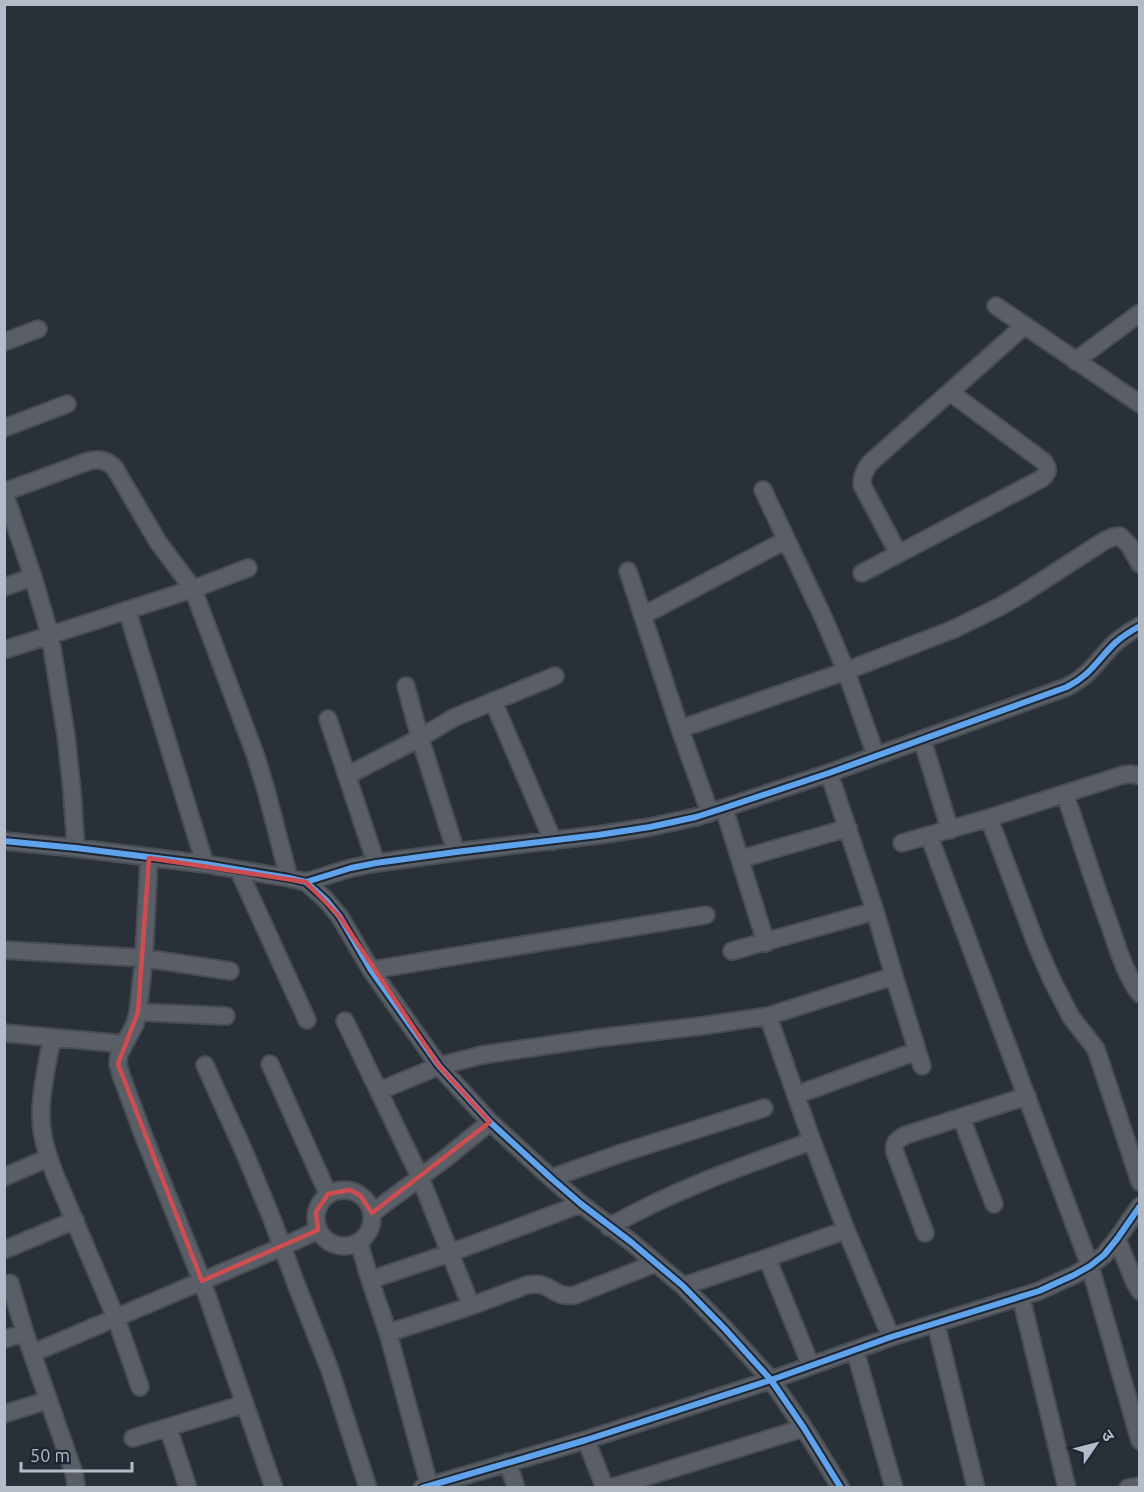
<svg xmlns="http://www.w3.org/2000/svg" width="1144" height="1492" viewBox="0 0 1144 1492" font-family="Ubuntu,'Noto Sans Devanagari',sans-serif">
  <rect width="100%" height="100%" fill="#2a3038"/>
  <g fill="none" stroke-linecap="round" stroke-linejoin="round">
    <g stroke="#484c53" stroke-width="20">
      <path id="minor" d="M 996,306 L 1140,404
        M 4,342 L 38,329
        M 1075,361 L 1140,313
        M 4,428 L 67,404
        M 763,490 L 824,619 L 846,671 L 876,756
        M 4,492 L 89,461 C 99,459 106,460 114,467 L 158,542 L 193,589 L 255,754 L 266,790 L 289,878
        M 4,492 L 33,577 L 50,635 L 66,735 L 72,791 L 76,848
        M 898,553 L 862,485 C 862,476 864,471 870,463 L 1024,326
        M 628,571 L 680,729 L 710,813
        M 862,573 L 1041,479 C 1049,473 1049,468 1043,461 L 950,392
        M 4,587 L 33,577
        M 127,610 L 205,864
        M 644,615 L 786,540
        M 4,650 L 193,589 L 248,568
        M 406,686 L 420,738 L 456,852
        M 493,701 L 553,841
        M 328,719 L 376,863
        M 680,729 L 846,671 L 954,629 L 1001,606 L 1022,594 L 1104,541 L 1113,537 L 1120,536 L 1129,545 L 1140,564
        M 922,739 L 950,830
        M 829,773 L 875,911 L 894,976 L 922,1066
        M 348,775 L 420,738 L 453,718 L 555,676
        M 1065,794 C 1080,838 1094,883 1110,926 C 1118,949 1125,974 1140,994
        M 724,808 L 766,943
        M 989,818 L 1037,946 L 1052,980 L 1071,1017 L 1096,1049 L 1140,1182
        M 929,836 L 1090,1266 L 1140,1441
        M 4,841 L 76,848 L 205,864 L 289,878 L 306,882 L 326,900 L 340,917 L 371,970 L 439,1066 L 490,1122 L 551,1178 L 581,1204 L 631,1242 L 683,1286 L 724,1328 L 771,1380 L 804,1428 L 841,1488
        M 902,843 L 989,818 L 1123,775 L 1131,774 L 1140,776
        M 149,858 L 144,958 L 138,1012 L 135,1024 L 119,1054 L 118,1064 L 121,1075 L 144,1137 L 202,1281 L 274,1488
        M 740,859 L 848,828
        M 239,871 L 307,1020
        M 306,882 L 351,868 L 376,863 L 456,852 L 598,835 L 650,827 L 696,817 L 724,808 L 829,773 L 1067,687 C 1092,674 1097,660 1116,642 C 1123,636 1131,631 1140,626
        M 4,950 L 144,958 L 230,971
        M 732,951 L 875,911
        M 371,970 L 706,915
        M 138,1012 L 226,1016
        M 768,1016 L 812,1141 L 846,1230 L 891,1337
        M 345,1021 L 420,1177 L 471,1306
        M 4,1033 L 124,1044
        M 52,1037 C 48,1061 40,1093 41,1116 C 41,1137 48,1156 55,1175 L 116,1318 L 140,1387
        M 270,1064 L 328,1194
        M 205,1065 L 246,1156 L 272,1219 L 296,1284 L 330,1370 L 368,1488
        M 379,1091 L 439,1066 L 482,1055 L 598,1038 L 701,1026 L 768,1016 L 894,976
        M 796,1095 L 917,1051
        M 961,1117 L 994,1204
        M 4,1177 L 48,1158
        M 551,1178 L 622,1153 L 764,1108
        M316 1218a28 28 0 1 1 56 0a28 28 0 1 1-56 0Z
        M 372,1213 L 446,1158 L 490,1122
        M 609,1227 C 673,1190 743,1166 812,1141
        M 925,1233 L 896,1155 C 892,1144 896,1140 906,1135 L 1027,1096
        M 1117,1239 L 1135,1283 L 1140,1291
        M 359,1243 L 370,1280 L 388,1333 L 430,1488
        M 4,1250 L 75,1220
        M 767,1258 L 811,1366
        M 370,1280 L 450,1253 L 581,1204
        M 10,1283 L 25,1333 L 74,1473 L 76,1484 L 75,1488
        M 683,1286 L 767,1258 L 846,1230
        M 1021,1297 L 1067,1488
        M 936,1324 L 976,1488
        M 388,1333 L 471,1306 L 527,1285 C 552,1280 552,1299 575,1295 L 656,1263
        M 4,1339 L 25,1333
        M 855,1350 L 894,1488
        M 33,1353 L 282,1247 L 318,1230
        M 4,1414 L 48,1400
        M 168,1427 L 188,1488
        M 133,1438 L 244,1404
        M 586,1440 L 605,1488
        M 508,1462 L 516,1488
        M 422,1488 L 586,1440 L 771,1380 L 891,1337 L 1039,1291 L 1074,1275 L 1090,1266 L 1104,1255 L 1117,1239 L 1140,1206
        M 610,1488 L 804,1428
        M 1128,1488 L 1140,1486"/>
    </g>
    <use href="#minor" stroke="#5a5e66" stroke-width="16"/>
    <g stroke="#1d2633" stroke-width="10">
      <path id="cycleway" d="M 4,841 L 76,848 L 205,864 L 289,878 L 306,882 L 326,900 L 340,917 L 371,970 L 439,1066 L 490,1122 L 551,1178 L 581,1204 L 631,1242 L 683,1286 L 724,1328 L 771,1380 L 804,1428 L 841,1488
        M 306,882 L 351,868 L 376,863 L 456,852 L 598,835 L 650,827 L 696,817 L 724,808 L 829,773 L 1067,687 C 1092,674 1097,660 1116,642 C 1123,636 1131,631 1140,626
        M 422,1488 L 586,1440 L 771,1380 L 891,1337 L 1039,1291 L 1074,1275 L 1090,1266 L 1104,1255 L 1117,1239 L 1140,1206"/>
    </g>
    <use href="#cycleway" stroke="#60a3ed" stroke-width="6"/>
  </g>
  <path fill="none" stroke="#ce4d50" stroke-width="4.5" stroke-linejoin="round" d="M 149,858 L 306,882 L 340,917 L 439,1066 L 490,1122 L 372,1213 L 360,1195 L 350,1190 L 328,1194 L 316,1212 L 318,1230 L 202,1281 L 118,1064 L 138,1012 Z"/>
  <rect width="1144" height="1492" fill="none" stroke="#b4bcc9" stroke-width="12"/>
  <g transform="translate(1096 1444) rotate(55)" stroke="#1d2633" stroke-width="4.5" paint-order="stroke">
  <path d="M0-4.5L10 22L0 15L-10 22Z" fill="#b4bcc9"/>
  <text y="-9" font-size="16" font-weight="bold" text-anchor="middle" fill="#b4bcc9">उ</text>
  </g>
  <path d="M21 1462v9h111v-9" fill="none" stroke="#b4bcc9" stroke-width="3"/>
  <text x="30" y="1462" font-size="18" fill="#b4bcc9" stroke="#1d2633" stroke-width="4.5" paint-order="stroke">50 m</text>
</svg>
